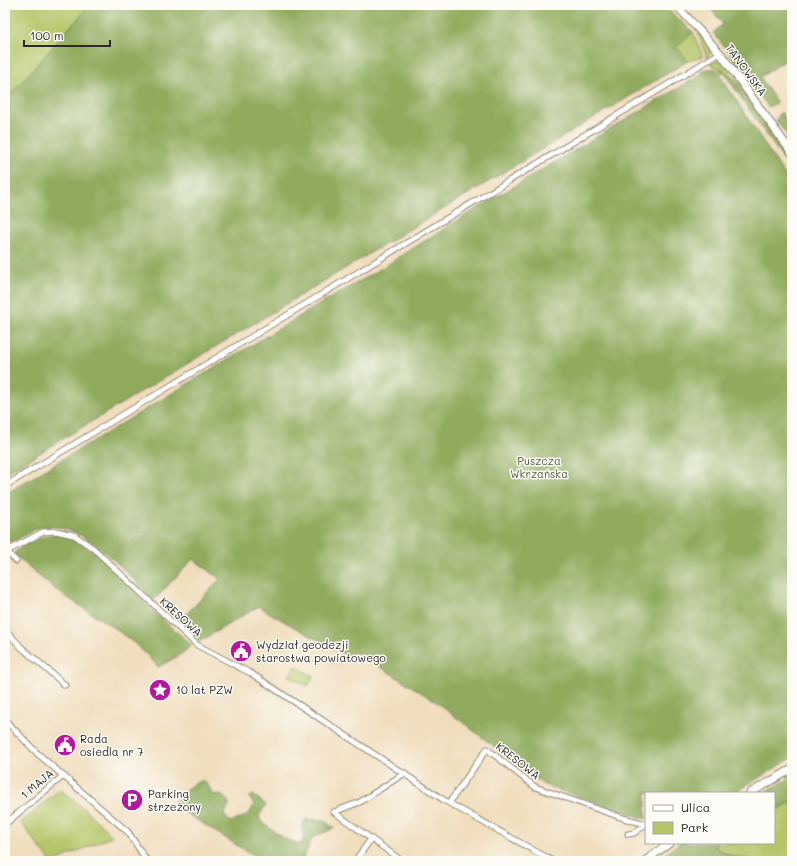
<svg xmlns="http://www.w3.org/2000/svg" width="797" height="866" viewBox="0 0 797 866" font-family="Mali,sans-serif">
  <rect width="100%" height="100%" fill="#fdfcf7"/>
  <filter id="ink" filterUnits="userSpaceOnUse"><feTurbulence type="fractalNoise" baseFrequency=".025" numOctaves="2"/><feDisplacementMap in="SourceGraphic" scale="8" xChannelSelector="R" yChannelSelector="G"/><feConvolveMatrix kernelMatrix="1 2 1 2 8 2 1 2 1" color-interpolation-filters="sRGB"/></filter>
  <filter id="wash" filterUnits="userSpaceOnUse"><feTurbulence type="fractalNoise" baseFrequency=".012" numOctaves="4" result="noise"/><feDisplacementMap in="SourceGraphic" scale="16" xChannelSelector="R" yChannelSelector="G"/><feGaussianBlur stdDeviation="0.9" result="paint"/><feColorMatrix in="noise" values="0 0 0 0 0 0 0 0 0 0 0 0 0 0 0 0 0 1.4 0 .05"/><feComposite in="paint" operator="in"/></filter>
  <g filter="url(#wash)">
    <rect width="100%" height="100%" fill="#f0ddbc"/>
    <path fill="#b5c669" stroke="#70784a" d="M 14,5 L 90,5 L 5,101 L 5,15 Z
      M 693,32 L 703,57 L 688,61 L 676,47 Z
      M 699,32 L 711,47 L 710,54 L 707,58 L 698,34 Z
      M 714,61 L 723,62 L 729,69 L 792,157 L 792,162 L 733,79 L 720,67 L 723,73 L 722,75 L 717,68 L 709,63 Z
      M 295,666 L 313,676 L 308,686 L 289,676 Z
      M 60,789 L 90,814 L 112,836 L 56,861 L 50,861 L 21,823 Z
      M 792,801 L 792,861 C 760,861 743,863 714,847 L 720,843 L 774,843 L 774,812 Z"/>
    <path fill="#90ab5d" stroke="#5e6b44" d="M 90,5 L 663,5 L 693,32 L 676,47 L 688,61 L 5,474 L 5,101 Z
      M 708,5 L 792,5 L 792,56 L 760,77 L 777,103 L 768,107 L 729,52 L 713,33 L 723,24 Z
      M 720,67 L 733,79 L 770,130 L 792,162 L 792,172 Z
      M 706,69 L 715,69 L 717,71 L 792,186 L 792,758 L 734,793 L 646,793 L 646,819 L 544,785 L 435,701 L 358,653 L 345,655 C 317,638 287,625 259,606 L 199,642 L 178,623 L 220,579 L 193,559 L 154,600 C 127,574 86,522 44,527 C 31,528 21,541 8,542 L 5,538 L 5,494 L 325,301 L 369,276 L 463,217 L 702,74 L 701,71 Z
      M 781,112 L 792,130 L 792,142 L 776,120 Z
      M 55,534 C 94,540 122,580 148,606 C 162,620 177,632 192,645 L 180,655 L 158,667 C 131,634 93,616 59,592 C 43,580 29,567 14,554 C 18,546 46,535 55,534 Z
      M 792,777 L 792,801 L 774,812 L 774,793 L 763,793 Z
      M 202,781 L 207,784 L 214,795 L 220,794 L 228,801 L 229,805 L 224,815 L 230,822 C 240,819 251,816 254,804 L 249,798 L 253,795 L 266,805 L 259,816 L 261,821 C 276,832 281,840 301,844 L 305,836 L 301,828 L 306,819 L 323,820 L 334,828 L 312,838 L 302,861 L 262,861 L 173,805 C 176,797 192,782 202,781 Z
      M 679,843 L 720,843 L 714,847 L 724,853 L 749,861 L 656,861 Z"/>
  </g>
  <g filter="url(#ink)">
    <g fill="none" stroke-linecap="round" stroke-linejoin="round">
      <g stroke="#8e8474" stroke-width="7">
        <path id="street" d="M 5,486 L 720,53
          M 8,553 L 16,561
          M 5,557 L 11,549 L 43,532 L 56,531 L 74,535 L 94,549 L 197,645 L 252,674 L 447,802 L 553,861
          M 5,629 L 21,647 L 65,685
          M 5,720 L 37,753 L 128,832 L 147,861
          M 449,803 L 487,749 L 535,787 L 623,818 L 646,824
          M 334,812 L 402,861
          M 334,812 L 360,802 L 405,773
          M 5,824 L 63,776
          M 628,834 L 634,833 L 646,824
          M 355,861 L 371,839"/>
      </g>
      <g stroke="#8e8474" stroke-width="9">
        <path id="secondary" d="M 676,5 L 720,53 L 792,153
          M 750,793 L 792,769
          M 645,861 L 670,843"/>
      </g>
      <use href="#street" stroke="#fff" stroke-width="5"/>
      <use href="#secondary" stroke="#fff" stroke-width="7"/>
    </g>
  </g>
  <defs>
    <g id="civic-disc" transform="scale(1.15)"><circle r="9.5" fill="#b5179e" stroke="#fdfcf7"/><path d="M-.6-6.5H3V-4.5H.6V-3L4-1V1h2V6H-6V1h2V-1L-.6-3ZM-1.2 2.5V6h2.4V2.5Z" fill="#fff"/></g>
    <g id="sight-disc" transform="scale(1.15)"><circle r="9.5" fill="#b5179e" stroke="#fdfcf7"/><path d="M0-6L1.8-2.2L6-1.7L2.9 1.2L3.7 5.4L0 3.3L-3.7 5.4L-2.9 1.2L-6-1.7L-1.8-2.2Z" fill="#fff"/></g>
    <g id="parking-disc" transform="scale(1.15)"><circle r="9.5" fill="#b5179e" stroke="#fdfcf7"/><path d="M-3.5-5.5H1a3.5 3.5 0 0 1 0 7H-1V5.5H-3.5ZM-1-3.4V-.6H.8a1.4 1.4 0 0 0 0-2.8Z" fill="#fff"/></g>
  </defs>
  <g fill-rule="evenodd">
    <use href="#civic-disc" x="241" y="651"/>
    <use href="#sight-disc" x="160" y="690"/>
    <use href="#civic-disc" x="65" y="745"/>
    <use href="#parking-disc" x="132" y="800"/>
  </g>
  <g text-anchor="middle" stroke-width="3" stroke-linejoin="round" paint-order="stroke">
    <g font-size="11" fill="#2b2b2b" stroke="#fdfcf7">
      <text transform="translate(746 70) rotate(54)" y="4">TANOWSKA</text>
      <text transform="translate(181 617) rotate(42)" y="4">KRESOWA</text>
      <text transform="translate(518 761) rotate(38)" y="4">KRESOWA</text>
      <text transform="translate(37 784) rotate(-40)" y="4">1 MAJA</text>
    </g>
    <g font-size="11" fill="#545a3e" stroke="#fdfcf7">
      <text x="539" y="465">Puszcza<tspan x="539" dy="13">Wkrzańska</tspan></text>
    </g>
    <g font-size="11" fill="#2b2b2b" stroke="#fdfcf7" text-anchor="start">
      <text x="256" y="649">Wydział geodezji<tspan x="256" dy="13">starostwa powiatowego</tspan></text>
      <text x="176" y="694">10 lat PZW</text>
      <text x="80" y="743">Rada<tspan x="80" dy="13">osiedla nr 7</tspan></text>
      <text x="148" y="798">Parking<tspan x="148" dy="13">strzeżony</tspan></text>
    </g>
  </g>
  <rect width="797" height="866" fill="none" stroke="#fdfcf7" stroke-width="20"/>
  <rect x="645" y="792" width="130" height="52" fill="#fdfcf7" stroke="#a9a8a5"/>
  <rect x="653" y="805" width="20" height="6" fill="#ffffff" stroke="#a9a8a5"/>
  <text x="681" y="812" font-size="12" fill="#2b2b2b">Ulica</text>
  <rect x="653" y="822" width="20" height="12" fill="#b5c669" stroke="#a9a8a5"/>
  <text x="681" y="832" font-size="12" fill="#2b2b2b">Park</text>
  <path d="M24 40v6h86v-6" fill="none" stroke="#2b2b2b" stroke-width="2"/>
  <text x="30" y="40" font-size="12" fill="#2b2b2b" stroke="#fdfcf7" stroke-width="3" paint-order="stroke">100 m</text>
</svg>
